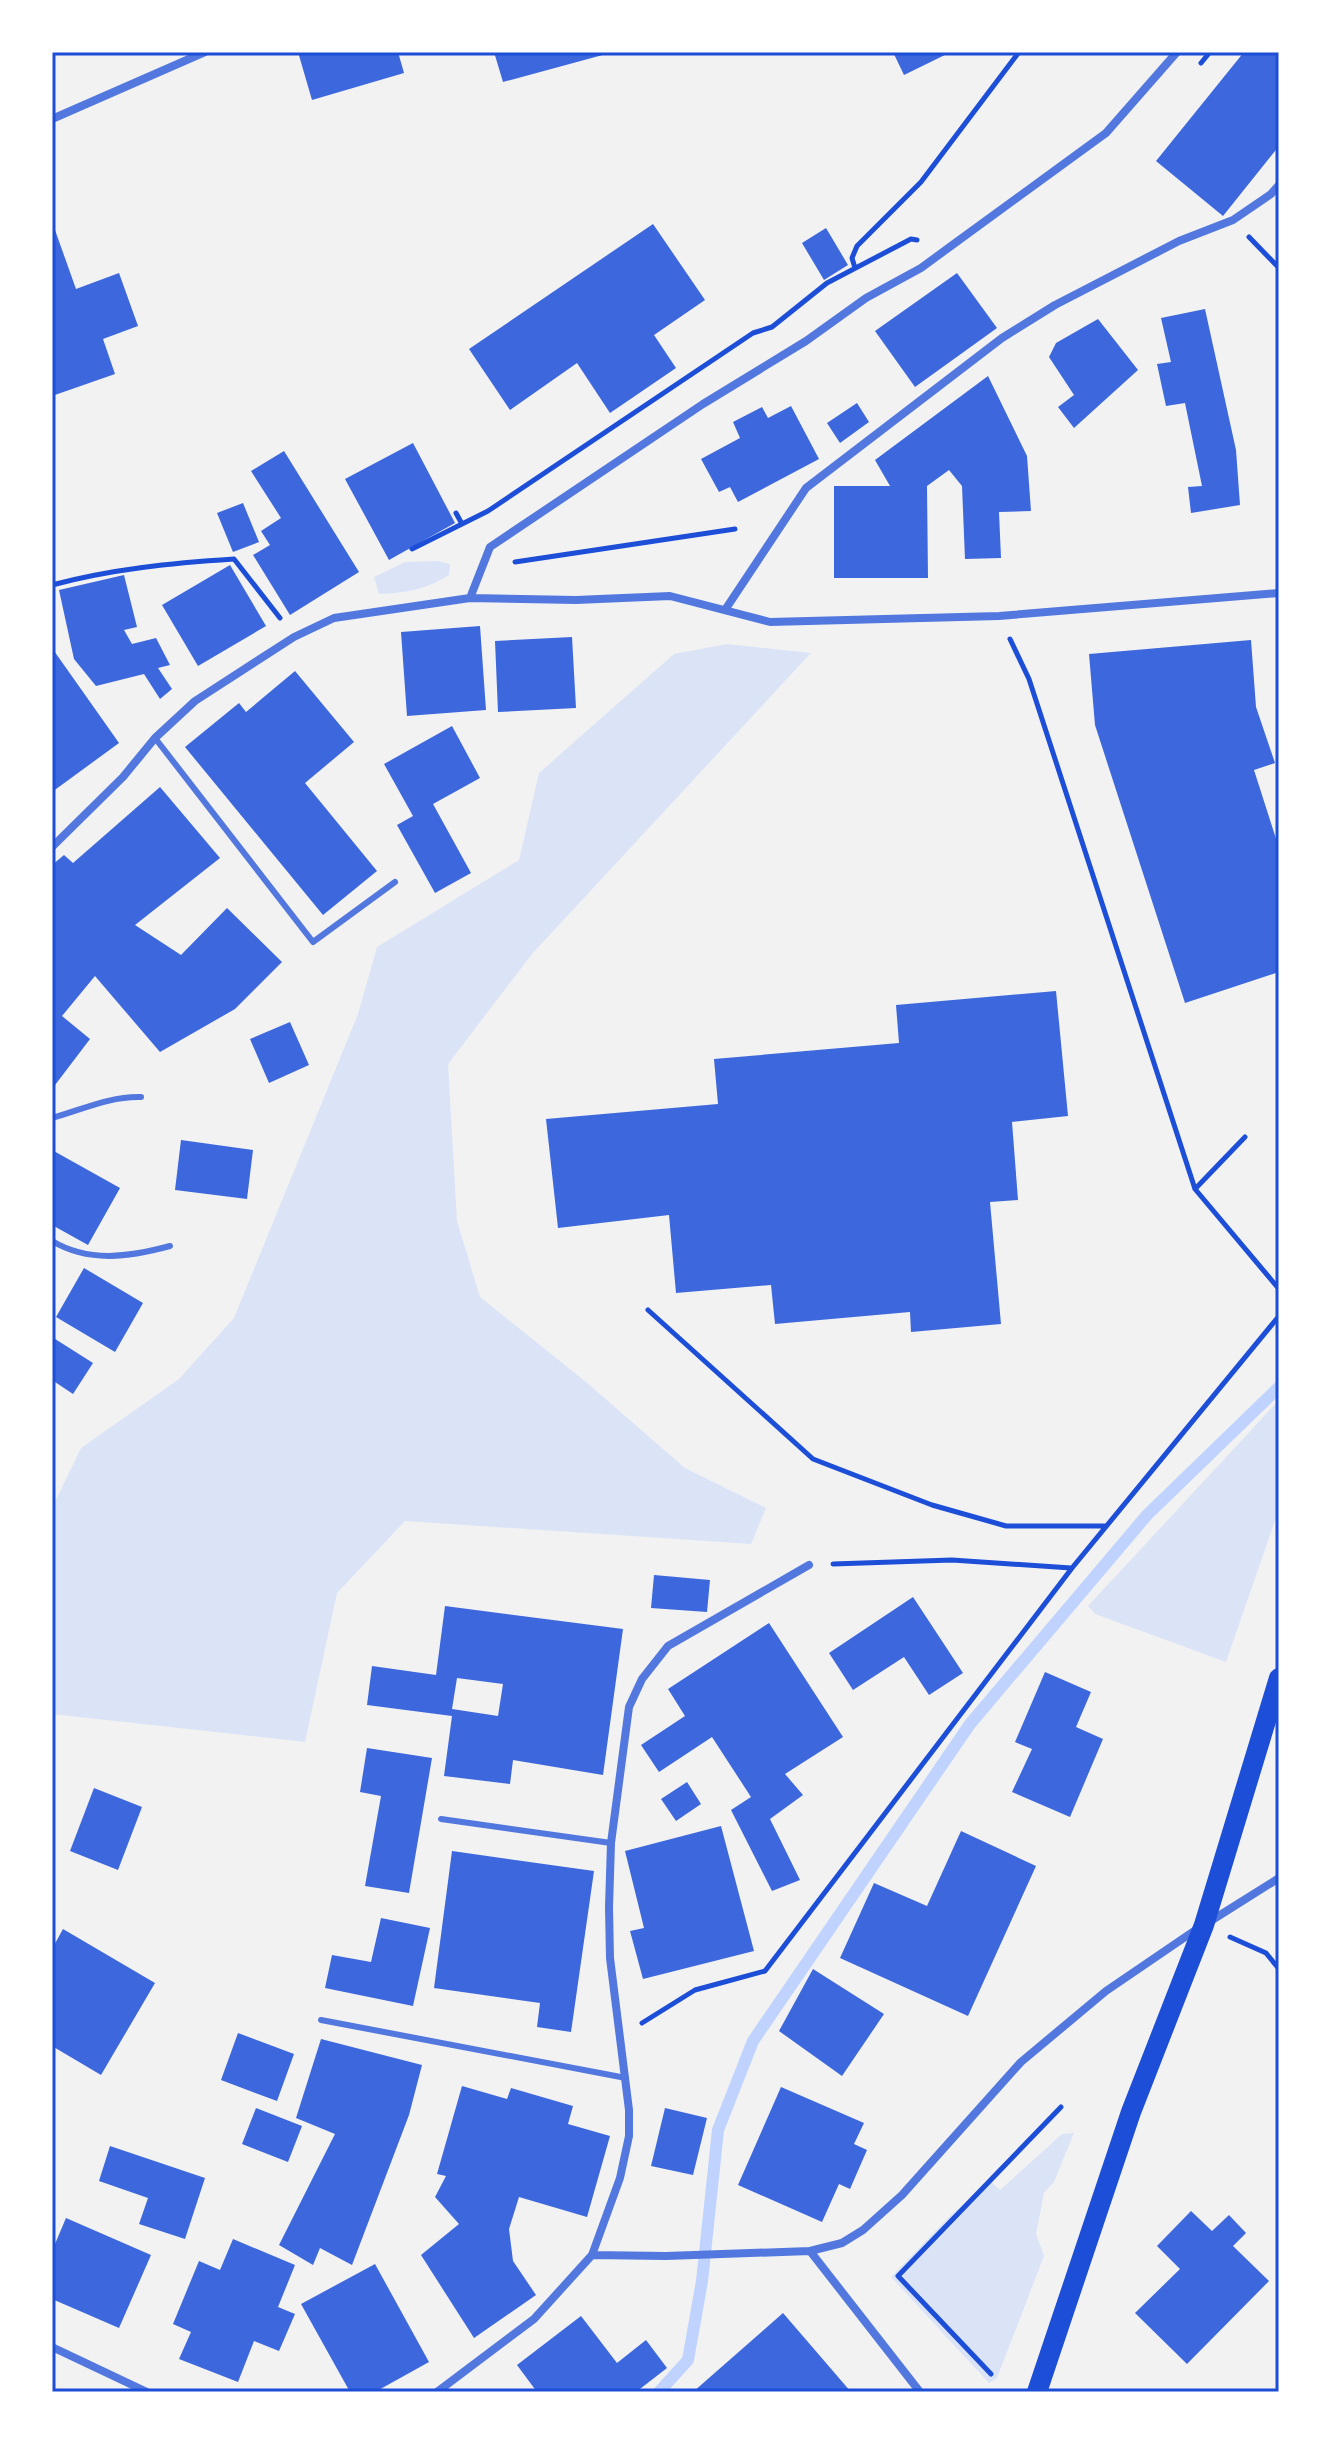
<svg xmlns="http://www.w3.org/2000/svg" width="1331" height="2444" viewBox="0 0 1331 2444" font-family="Figtree,sans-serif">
  <rect width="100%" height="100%" fill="#f2f2f2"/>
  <path fill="#dbe4f7" d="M 438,561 L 450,564 L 449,575 C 430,588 403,594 379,594 L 374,577 L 405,562 Z
    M 727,644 L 811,653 L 532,954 L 448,1064 L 457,1221 L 480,1297 L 586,1382 L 685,1468 L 766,1508 L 751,1544 L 405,1521 L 337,1593 L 305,1742 L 52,1714 L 52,1508 L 81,1448 L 179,1379 L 234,1318 L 358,1014 L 377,947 L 519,860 L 539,773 L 674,654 Z
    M 1279,1400 L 1279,1509 L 1226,1662 L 1095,1614 L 1088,1606 Z
    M 1074,2133 L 1054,2182 L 1044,2193 L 1036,2234 L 1044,2256 L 997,2378 L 989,2383 L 891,2277 L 949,2217 L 990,2181 L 1000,2190 L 1062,2134 Z"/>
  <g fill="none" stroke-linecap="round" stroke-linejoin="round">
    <path stroke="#bfd3fe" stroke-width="12" d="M 659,2392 L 688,2360 L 702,2281 L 718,2130 L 753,2041 L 970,1724 L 1147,1515 L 1279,1387"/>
  </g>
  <path fill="#3d67dc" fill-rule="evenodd" d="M 298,52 L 398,52 L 404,73 L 312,100 Z
    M 494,52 L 609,52 L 610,53 L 503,82 Z
    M 893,52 L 951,52 L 904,75 Z
    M 1244,52 L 1279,52 L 1279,146 L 1223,216 L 1156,161 Z
    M 653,224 L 705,300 L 654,335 L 676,368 L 610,413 L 577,363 L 510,410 L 469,349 Z
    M 826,228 L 848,265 L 824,280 L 802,243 Z
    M 55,230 L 76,289 L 119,273 L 138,326 L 103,339 L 115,374 L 52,396 L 52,231 Z
    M 957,273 L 997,328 L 915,387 L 875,331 Z
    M 1205,309 L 1236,450 L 1240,505 L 1191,513 L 1188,487 L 1202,486 L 1185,403 L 1166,406 L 1157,364 L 1171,362 L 1161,318 Z
    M 1098,319 L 1138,370 L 1074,428 L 1058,407 L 1074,395 L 1049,357 L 1056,343 Z
    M 988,376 L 1027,456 L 1031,511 L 999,512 L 1001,558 L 965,559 L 962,486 L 949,470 L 927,486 L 928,578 L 834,578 L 834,486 L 890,486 L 875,460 Z
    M 857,403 L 869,422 L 840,443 L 827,423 Z
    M 791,406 L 819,459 L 738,502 L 730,487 L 719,492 L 701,459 L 740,438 L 733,422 L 762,407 L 768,418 Z
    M 413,443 L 455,523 L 389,560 L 345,479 Z
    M 284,451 L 359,572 L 290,615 L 253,555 L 270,545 L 261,531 L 281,518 L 251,471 Z
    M 243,503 L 259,542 L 233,552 L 217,513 Z
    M 230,565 L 266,626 L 198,666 L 162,605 Z
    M 124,575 L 137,627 L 124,630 L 132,644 L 156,638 L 170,665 L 158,668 L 172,689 L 160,699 L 144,674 L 96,686 L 74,659 L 59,590 Z
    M 480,626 L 486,710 L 407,716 L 401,632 Z
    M 572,637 L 576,708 L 498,712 L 495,641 Z
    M 1251,640 L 1256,707 L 1275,763 L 1254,770 L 1279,848 L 1279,972 L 1185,1003 L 1095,725 L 1089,654 Z
    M 52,648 L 119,743 L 52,792 Z
    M 295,671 L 354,742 L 305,783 L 377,871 L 323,915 L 185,747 L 239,703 L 246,712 Z
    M 452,726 L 480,778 L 433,804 L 471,873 L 435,893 L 397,825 L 413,816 L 384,764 Z
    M 160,787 L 220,858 L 135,925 L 181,955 L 227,908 L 282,962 L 235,1009 L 160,1052 L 95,976 L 62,1016 L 90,1039 L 52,1089 L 52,865 L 64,855 L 73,863 Z
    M 1056,991 L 1068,1116 L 1012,1122 L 1018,1200 L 990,1202 L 1001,1324 L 911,1332 L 910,1312 L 775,1324 L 771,1285 L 676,1293 L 669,1215 L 558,1228 L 546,1119 L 718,1104 L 714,1059 L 899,1043 L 896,1005 Z
    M 290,1022 L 309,1065 L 269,1083 L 250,1039 Z
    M 181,1140 L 253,1150 L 247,1199 L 175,1190 Z
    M 52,1150 L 120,1188 L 88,1245 L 52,1225 Z
    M 84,1268 L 143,1303 L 115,1352 L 56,1317 Z
    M 52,1337 L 93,1363 L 73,1394 L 52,1380 Z
    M 654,1575 L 710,1580 L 707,1612 L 651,1608 Z
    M 913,1597 L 963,1673 L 929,1695 L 904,1657 L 853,1690 L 829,1653 Z
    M 445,1606 L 623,1629 L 603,1775 L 513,1760 L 510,1784 L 444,1776 L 452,1716 L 367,1705 L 372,1666 L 436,1675 ZM 457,1678 L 503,1684 L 498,1716 L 452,1709 Z
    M 769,1623 L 843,1737 L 785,1774 L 803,1795 L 770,1819 L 800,1880 L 772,1891 L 731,1810 L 751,1797 L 712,1737 L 659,1772 L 641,1745 L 685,1716 L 668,1689 Z
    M 1045,1672 L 1091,1692 L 1076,1727 L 1103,1739 L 1070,1817 L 1012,1792 L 1032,1749 L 1015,1742 Z
    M 367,1748 L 432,1758 L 409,1893 L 365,1886 L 381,1796 L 360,1792 Z
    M 687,1782 L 701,1804 L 676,1821 L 661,1799 Z
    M 94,1788 L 142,1807 L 118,1870 L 70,1851 Z
    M 721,1826 L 754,1951 L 643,1979 L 630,1931 L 644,1928 L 625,1851 Z
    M 961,1831 L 1036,1866 L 968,2016 L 840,1958 L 874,1883 L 927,1906 Z
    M 452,1851 L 594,1871 L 571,2032 L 537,2027 L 540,2003 L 434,1988 Z
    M 381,1918 L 430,1928 L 413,2006 L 325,1988 L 332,1955 L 371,1962 Z
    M 63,1929 L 155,1983 L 101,2075 L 52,2046 L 52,1949 Z
    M 813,1969 L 884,2014 L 842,2076 L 779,2031 Z
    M 238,2033 L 294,2054 L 277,2101 L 221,2080 Z
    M 321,2039 L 422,2065 L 409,2115 L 352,2265 L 320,2248 L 313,2265 L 279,2245 L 335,2134 L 296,2118 Z
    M 462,2086 L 507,2099 L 511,2088 L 573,2106 L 568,2124 L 610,2136 L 587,2217 L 519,2197 L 509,2229 L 513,2261 L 536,2295 L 474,2338 L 421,2255 L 459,2224 L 435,2197 L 446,2176 L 437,2174 Z
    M 781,2087 L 864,2123 L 854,2144 L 867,2150 L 850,2189 L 839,2184 L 822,2222 L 738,2185 Z
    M 256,2108 L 302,2126 L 288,2162 L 242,2144 Z
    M 665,2108 L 707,2118 L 693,2175 L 651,2166 Z
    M 110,2146 L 205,2178 L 185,2239 L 139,2224 L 148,2198 L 99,2181 Z
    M 1191,2211 L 1212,2231 L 1229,2215 L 1246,2233 L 1233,2246 L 1269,2281 L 1187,2364 L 1135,2313 L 1180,2269 L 1157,2246 Z
    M 66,2218 L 151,2255 L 119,2328 L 52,2299 L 52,2251 Z
    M 233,2239 L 295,2265 L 278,2307 L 295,2314 L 279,2351 L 254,2341 L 238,2382 L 179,2359 L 191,2332 L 173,2324 L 199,2261 L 220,2270 Z
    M 375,2264 L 429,2362 L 375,2392 L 350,2392 L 301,2304 Z
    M 783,2313 L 851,2392 L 693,2392 Z
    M 581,2316 L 617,2363 L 646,2340 L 667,2368 L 636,2392 L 537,2392 L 517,2365 Z"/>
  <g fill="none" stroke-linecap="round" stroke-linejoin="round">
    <path stroke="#1d4ed8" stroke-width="5" d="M 1201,63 L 1210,52
      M 1249,237 L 1279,268
      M 855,268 L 852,258 L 857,246 L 921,182 L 1019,52
      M 456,513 L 462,524
      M 412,549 L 488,511 L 753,333 L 772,327 L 827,283 L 911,239 L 917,240
      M 515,562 L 735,529
      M 52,585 C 112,569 172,563 234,559 L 280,618
      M 1010,639 L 1029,679 L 1195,1189 L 1279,1289
      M 1195,1189 L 1245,1137
      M 648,1310 L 813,1459 L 932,1505 L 1006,1526 L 1106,1526
      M 833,1564 L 952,1560 L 1071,1568
      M 1230,1937 L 1266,1953 L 1279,1969
      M 642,2023 L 695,1990 L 765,1971 L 1072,1568 L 1279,1316
      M 991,2374 L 898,2276 L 1061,2107"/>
    <path stroke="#5277de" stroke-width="6" d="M 155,738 L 313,942 L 395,882
      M 52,1118 C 81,1110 110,1096 141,1097
      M 52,1241 C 89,1263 129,1257 170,1246
      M 441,1819 L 611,1843
      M 321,2020 L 626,2078"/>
    <path stroke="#5277de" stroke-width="8" d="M 52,119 L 205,52
      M 470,598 L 490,547 L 703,404 L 806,341 L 866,298 L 921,268 L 951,246 L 1106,133 L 1177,52
      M 725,610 L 806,488 L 1002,338 L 1055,305 L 1179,241 L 1233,220 L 1271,194 L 1279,185
      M 52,847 L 123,777 L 155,738 L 195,701 L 294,637 L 334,618 L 470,598 L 576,600 L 670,596 L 770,622 L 999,616 L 1279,593
      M 1209,1922 L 1279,1878
      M 810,2251 L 920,2392
      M 592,2255 L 620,2178 L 629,2136 L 629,2110 L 610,1958 L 609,1907 L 611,1843 L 629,1707 L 642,1679 L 668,1646 L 809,1565
      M 52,2347 L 147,2392
      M 437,2392 L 534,2319 L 592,2255 L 666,2256 L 810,2251 L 842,2243 L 863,2230 L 902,2195 L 1021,2062 L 1106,1991 L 1197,1929"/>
    <path stroke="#1d4ed8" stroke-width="20" d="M 1037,2392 L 1131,2112 L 1204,1925 L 1279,1678"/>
  </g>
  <rect width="1331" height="2444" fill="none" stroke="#ffffff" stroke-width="108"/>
  <rect x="54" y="54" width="1223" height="2336" fill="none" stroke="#1d4ed8" stroke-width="3"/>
</svg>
